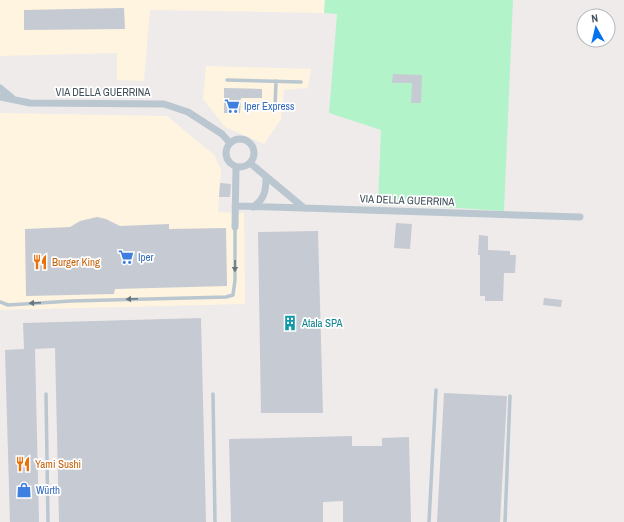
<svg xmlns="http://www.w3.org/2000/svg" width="624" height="522" viewBox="0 0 624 522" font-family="'Archivo Narrow',sans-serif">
  <rect width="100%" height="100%" fill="#efebeb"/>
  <path fill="#fef4e0" d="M 0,0 L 325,0 L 324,13 L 150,10 L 144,81 L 117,80 L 117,53 L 0,56 Z
    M 206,66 L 311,69 L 308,88 L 284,90 L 281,119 L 264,144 L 225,127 L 203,99 Z
    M 0,113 L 167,116 L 214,155 L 221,170 L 218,212 L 244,213 L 245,304 L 0,310 Z"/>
  <path fill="#b3f3c9" d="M 325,0 L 513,0 L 504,211 L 378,203 L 381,130 L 329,113 L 337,14 L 324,13 Z"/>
  <path fill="#c6cad2" d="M 124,8 L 125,29 L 24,30 L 24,10 Z
    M 393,74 L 422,75 L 421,103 L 411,103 L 412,83 L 392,83 Z
    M 224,88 L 262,89 L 262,98 L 241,98 L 240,113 L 224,113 Z
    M 220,183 L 231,184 L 230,197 L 219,197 Z
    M 97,217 L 106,219 L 120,226 L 169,224 L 169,229 L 226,228 L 227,286 L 115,289 L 114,294 L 26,296 L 25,229 L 70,227 L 80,221 Z
    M 396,223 L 412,224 L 410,249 L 394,248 Z
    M 318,231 L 323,413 L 261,413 L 258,232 Z
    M 479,235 L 488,236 L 488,250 L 510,251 L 510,255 L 516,255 L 515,273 L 504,273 L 503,301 L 485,301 L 485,296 L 480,296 L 480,255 L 478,255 Z
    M 544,298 L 562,300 L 561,307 L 543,305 Z
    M 201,318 L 206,522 L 59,522 L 55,348 L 35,349 L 39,522 L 10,522 L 5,350 L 24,349 L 23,323 Z
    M 444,393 L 507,396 L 500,522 L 437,522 Z
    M 352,436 L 352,446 L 382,446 L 382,438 L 409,437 L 411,522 L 343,522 L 343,501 L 323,502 L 323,522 L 231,522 L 229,439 Z"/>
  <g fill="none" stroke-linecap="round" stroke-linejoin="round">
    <path stroke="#bac7d0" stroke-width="3.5" d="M 227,80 L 301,82
      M 275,107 L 276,81
      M 0,302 L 8,305 L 71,301 L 226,297 L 233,295 L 235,280 L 235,227
      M 46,394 L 48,522
      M 213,394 L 215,522
      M 429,522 L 436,390
      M 505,522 L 510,396"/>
    <path stroke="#bac7d0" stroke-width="7" d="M 0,88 L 12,98
      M 0,97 L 30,103 L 164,104 L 188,112 L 222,134 L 230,143
      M226 153a14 14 0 1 1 28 0a14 14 0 1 1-28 0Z
      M 250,163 L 304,208
      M 235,206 L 304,208 L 580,217
      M 253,207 C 265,199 266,190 266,177
      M 235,227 L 236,167"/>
  </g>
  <defs><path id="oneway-solid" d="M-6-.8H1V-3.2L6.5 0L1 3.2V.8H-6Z"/></defs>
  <g fill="#66747e">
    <use href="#oneway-solid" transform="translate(235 266) rotate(91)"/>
    <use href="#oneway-solid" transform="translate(132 299) rotate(178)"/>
    <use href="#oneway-solid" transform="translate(35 303) rotate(177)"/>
  </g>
  <defs>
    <g id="supermarket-bare" transform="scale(1.2)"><path d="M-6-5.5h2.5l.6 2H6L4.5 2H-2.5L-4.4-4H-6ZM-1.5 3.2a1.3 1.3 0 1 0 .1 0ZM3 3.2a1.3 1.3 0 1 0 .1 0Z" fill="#3f7fe0" stroke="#fff" stroke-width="2.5" paint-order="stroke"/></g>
    <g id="restaurant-bare" transform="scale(1.2)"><path d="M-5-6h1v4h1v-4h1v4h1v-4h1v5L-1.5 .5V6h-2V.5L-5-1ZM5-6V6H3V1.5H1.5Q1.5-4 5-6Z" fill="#e8710a" stroke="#fff" stroke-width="2.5" paint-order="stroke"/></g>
    <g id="building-bare" transform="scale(1.2)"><path d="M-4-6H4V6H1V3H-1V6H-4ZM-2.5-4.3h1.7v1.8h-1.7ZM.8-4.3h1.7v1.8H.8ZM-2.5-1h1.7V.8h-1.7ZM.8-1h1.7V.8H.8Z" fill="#0f9aa8" stroke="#fff" stroke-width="2.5" paint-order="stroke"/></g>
    <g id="shop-bare" transform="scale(1.2)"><path d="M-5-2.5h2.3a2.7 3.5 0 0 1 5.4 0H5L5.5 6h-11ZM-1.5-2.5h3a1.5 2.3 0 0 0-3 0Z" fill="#3f7fe0" stroke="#fff" stroke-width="2.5" paint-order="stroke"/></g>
  </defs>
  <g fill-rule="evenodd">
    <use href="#supermarket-bare" x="232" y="106"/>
    <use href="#supermarket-bare" x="126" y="257"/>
    <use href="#restaurant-bare" x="40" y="262"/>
    <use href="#building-bare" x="290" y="323"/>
    <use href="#restaurant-bare" x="23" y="464"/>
    <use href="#shop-bare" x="24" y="490"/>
  </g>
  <g text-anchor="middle" stroke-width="3.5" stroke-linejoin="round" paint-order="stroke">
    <g font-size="11" fill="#42505b" stroke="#fff">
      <text x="103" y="96">VIA DELLA GUERRINA</text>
      <text transform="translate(407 200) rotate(2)" y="4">VIA DELLA GUERRINA</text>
    </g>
    <g font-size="11" fill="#366cbe" stroke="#fff" text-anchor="start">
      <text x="244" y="110">Iper Express</text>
      <text x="138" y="261">Iper</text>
      <text x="36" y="494">Würth</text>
    </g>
    <g font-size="11" fill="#c56008" stroke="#fff" text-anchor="start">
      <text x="52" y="266">Burger King</text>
      <text x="35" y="468">Yami Sushi</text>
    </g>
    <g font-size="11" fill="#0d838f" stroke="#fff" text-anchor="start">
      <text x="302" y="327">Atala SPA</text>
    </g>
  </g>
  <g transform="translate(596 28) rotate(352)"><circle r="19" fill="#ffffff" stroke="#b3b9bd"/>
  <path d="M0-3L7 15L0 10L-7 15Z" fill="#0573ef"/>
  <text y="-6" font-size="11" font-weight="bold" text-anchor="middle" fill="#42505b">N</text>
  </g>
</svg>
